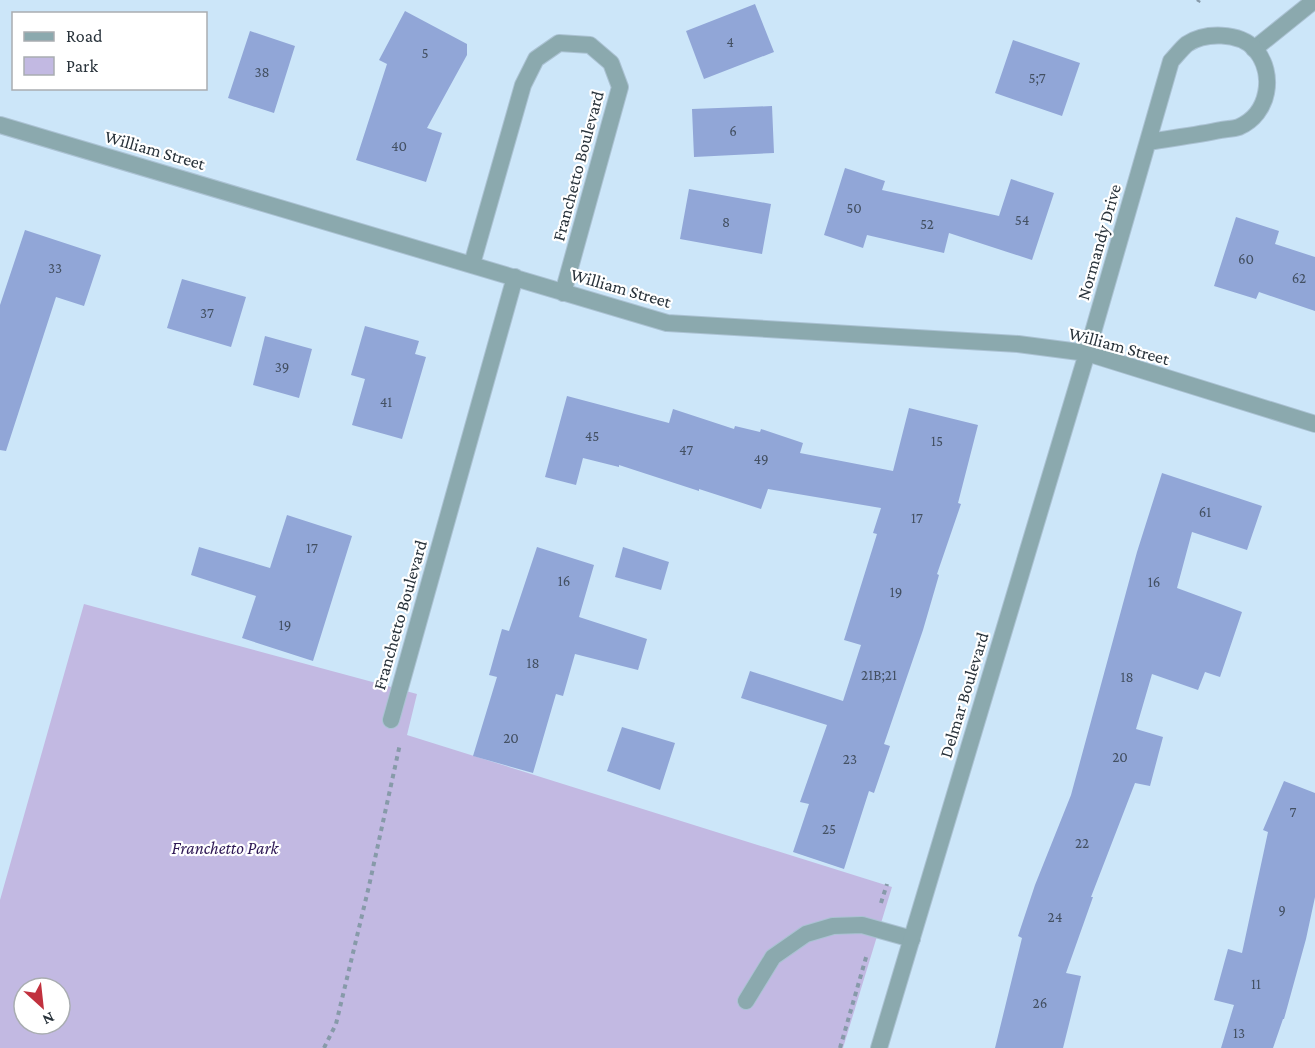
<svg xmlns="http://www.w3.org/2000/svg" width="1315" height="1048" viewBox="0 0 1315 1048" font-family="'Crimson Pro',serif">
  <rect width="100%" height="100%" fill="#cce6f9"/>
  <path fill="#c2b9e2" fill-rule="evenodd" d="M 84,604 L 417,694 L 407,735 L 892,887 L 843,1048 L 0,1048 L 0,900 ZM 24,988 L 60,988 L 60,1024 L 24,1024 Z"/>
  <path fill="#91a6d7" d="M 755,4 L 774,52 L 704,79 L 686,31 Z
    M 405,11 L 467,44 L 467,55 L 427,128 L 442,133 L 426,182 L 356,160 L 387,64 L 379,60 Z
    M 250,31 L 295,46 L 274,113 L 228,98 Z
    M 1013,40 L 1080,63 L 1062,116 L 995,93 Z
    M 772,106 L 774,153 L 694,157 L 692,109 Z
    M 845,168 L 885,181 L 882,190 L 999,216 L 1011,179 L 1054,193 L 1032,260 L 949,233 L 944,253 L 867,235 L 863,248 L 824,235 Z
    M 689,189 L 771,204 L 762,254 L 680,239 Z
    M 1236,217 L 1279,231 L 1275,244 L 1315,257 L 1315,311 L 1259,292 L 1256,299 L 1214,286 Z
    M 25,230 L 101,255 L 84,306 L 56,297 L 6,451 L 0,450 L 0,305 Z
    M 182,279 L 246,297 L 231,347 L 167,328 Z
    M 365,326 L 419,341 L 415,354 L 426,357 L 402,439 L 352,425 L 365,379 L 351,375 Z
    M 265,336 L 312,349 L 299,398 L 253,385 Z
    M 567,396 L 669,423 L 673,409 L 734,429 L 735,426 L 760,432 L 761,429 L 803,443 L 800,453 L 893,471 L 909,408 L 978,425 L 958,503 L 961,504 L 937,574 L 939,575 L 923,630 L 884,744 L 890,746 L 874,793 L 869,791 L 844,869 L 793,852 L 809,804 L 800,802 L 827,725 L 741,698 L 750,671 L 843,701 L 861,645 L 844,640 L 877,534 L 873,533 L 881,508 L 768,489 L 761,509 L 699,489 L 699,491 L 619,465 L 619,467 L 583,458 L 576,485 L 545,477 Z
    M 1162,473 L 1262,506 L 1247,550 L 1192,532 L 1177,588 L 1242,612 L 1220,677 L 1205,672 L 1198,690 L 1152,674 L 1136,729 L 1163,737 L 1150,786 L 1135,783 L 1091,897 L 1093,897 L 1066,973 L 1081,976 L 1063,1048 L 995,1048 L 1022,938 L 1018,936 L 1035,885 L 1071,795 L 1137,552 Z
    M 287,515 L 352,536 L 313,661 L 242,638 L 256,596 L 191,575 L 199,547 L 270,568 Z
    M 537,547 L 594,565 L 579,617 L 647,639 L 638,670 L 575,654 L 563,696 L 556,694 L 533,773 L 473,756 L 497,677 L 489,675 L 502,629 L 509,631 Z
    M 623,547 L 669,562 L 661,590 L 615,577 Z
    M 622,727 L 675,743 L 660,790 L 607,771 Z
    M 1284,781 L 1315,793 L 1315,897 L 1306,939 L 1284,1019 L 1283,1019 L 1273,1048 L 1221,1048 L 1234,1005 L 1214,1000 L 1228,949 L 1242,953 L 1268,832 L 1263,830 Z"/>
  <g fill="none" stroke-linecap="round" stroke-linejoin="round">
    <g stroke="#abc2d3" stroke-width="18">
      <path id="service" d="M 1254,49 L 1315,0
        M 746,1001 L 773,957 L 806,934 L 833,926 L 862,925 L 912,939"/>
    </g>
    <g stroke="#abc2d3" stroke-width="18">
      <path id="minor" d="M 0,125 L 667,323 L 1018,344 L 1087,353 L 1315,424
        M 472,264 L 523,85 L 536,59 L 559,43 L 590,45 L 611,63 L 620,87 L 563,293
        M 391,720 L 515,277
        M 879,1048 L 1087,353 L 1171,61 C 1176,56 1181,49 1187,44 C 1205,32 1239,32 1255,49 C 1276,74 1269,114 1239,127 C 1233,129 1226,129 1221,130 C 1197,135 1172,138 1148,142"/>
    </g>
    <path stroke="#879aa9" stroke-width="4" stroke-dasharray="4.5 4.5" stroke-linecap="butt" d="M 1198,2 L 1199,0
      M 881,903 L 887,884
      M 324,1048 L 336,1024 L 369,886 L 400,744
      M 840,1048 L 867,954"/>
    <use href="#service" stroke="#8ba9ae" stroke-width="16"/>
    <use href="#minor" stroke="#8ba9ae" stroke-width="16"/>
  </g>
  <g text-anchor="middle" stroke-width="4.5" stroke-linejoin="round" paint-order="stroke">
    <g font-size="15" fill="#435062">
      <text x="730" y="47">4</text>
      <text x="425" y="58">5</text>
      <text x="262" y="77">38</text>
      <text x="1037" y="83">5;7</text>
      <text x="733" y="136">6</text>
      <text x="399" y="151">40</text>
      <text x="854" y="213">50</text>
      <text x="1022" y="225">54</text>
      <text x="726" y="227">8</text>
      <text x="927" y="229">52</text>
      <text x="1246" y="264">60</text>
      <text x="55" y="273">33</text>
      <text x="1299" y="283">62</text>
      <text x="207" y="318">37</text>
      <text x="282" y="372">39</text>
      <text x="386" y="407">41</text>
      <text x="592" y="441">45</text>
      <text x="937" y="446">15</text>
      <text x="686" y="455">47</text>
      <text x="761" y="464">49</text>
      <text x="1205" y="517">61</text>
      <text x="917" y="523">17</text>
      <text x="312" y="553">17</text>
      <text x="564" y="586">16</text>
      <text x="1154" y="587">16</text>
      <text x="896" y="597">19</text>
      <text x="285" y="630">19</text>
      <text x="533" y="668">18</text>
      <text x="879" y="680">21B;21</text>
      <text x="1127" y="682">18</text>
      <text x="511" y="743">20</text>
      <text x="1120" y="762">20</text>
      <text x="850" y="764">23</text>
      <text x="1293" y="817">7</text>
      <text x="829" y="834">25</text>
      <text x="1082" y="848">22</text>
      <text x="1282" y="915">9</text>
      <text x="1055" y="922">24</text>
      <text x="1256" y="989">11</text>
      <text x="1040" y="1008">26</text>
      <text x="1239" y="1038">13</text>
    </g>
    <g font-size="18" fill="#29333b" stroke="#fff">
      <text transform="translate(155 150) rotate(16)" y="6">William Street</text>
      <text transform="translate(578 166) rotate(-75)" y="6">Franchetto Boulevard</text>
      <text transform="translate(1099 242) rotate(-74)" y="6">Normandy Drive</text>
      <text transform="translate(621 288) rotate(16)" y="6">William Street</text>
      <text transform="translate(1119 346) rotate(15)" y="6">William Street</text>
      <text transform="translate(400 615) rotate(-74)" y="6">Franchetto Boulevard</text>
      <text transform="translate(964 695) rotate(-73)" y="6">Delmar Boulevard</text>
    </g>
    <g font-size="18" font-style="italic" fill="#2f1956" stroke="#fff">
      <text x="225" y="854">Franchetto Park</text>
    </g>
  </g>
  <rect x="12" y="12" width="195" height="78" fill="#ffffff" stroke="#a9adb1" stroke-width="1.5"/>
  <rect x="24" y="32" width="30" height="9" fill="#8ba9ae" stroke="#a9adb1" stroke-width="1.5"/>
  <text x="66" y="42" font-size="18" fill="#29333b">Road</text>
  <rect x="24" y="57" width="30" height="18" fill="#c2b9e2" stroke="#a9adb1" stroke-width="1.5"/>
  <text x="66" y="72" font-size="18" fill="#29333b">Park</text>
  <g transform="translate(42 1006) rotate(153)"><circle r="28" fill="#ffffff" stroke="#a9adb1" stroke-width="1.5"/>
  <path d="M0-4.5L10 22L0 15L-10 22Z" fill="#c1313e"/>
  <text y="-9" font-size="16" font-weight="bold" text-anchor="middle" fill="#29333b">N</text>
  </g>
</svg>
